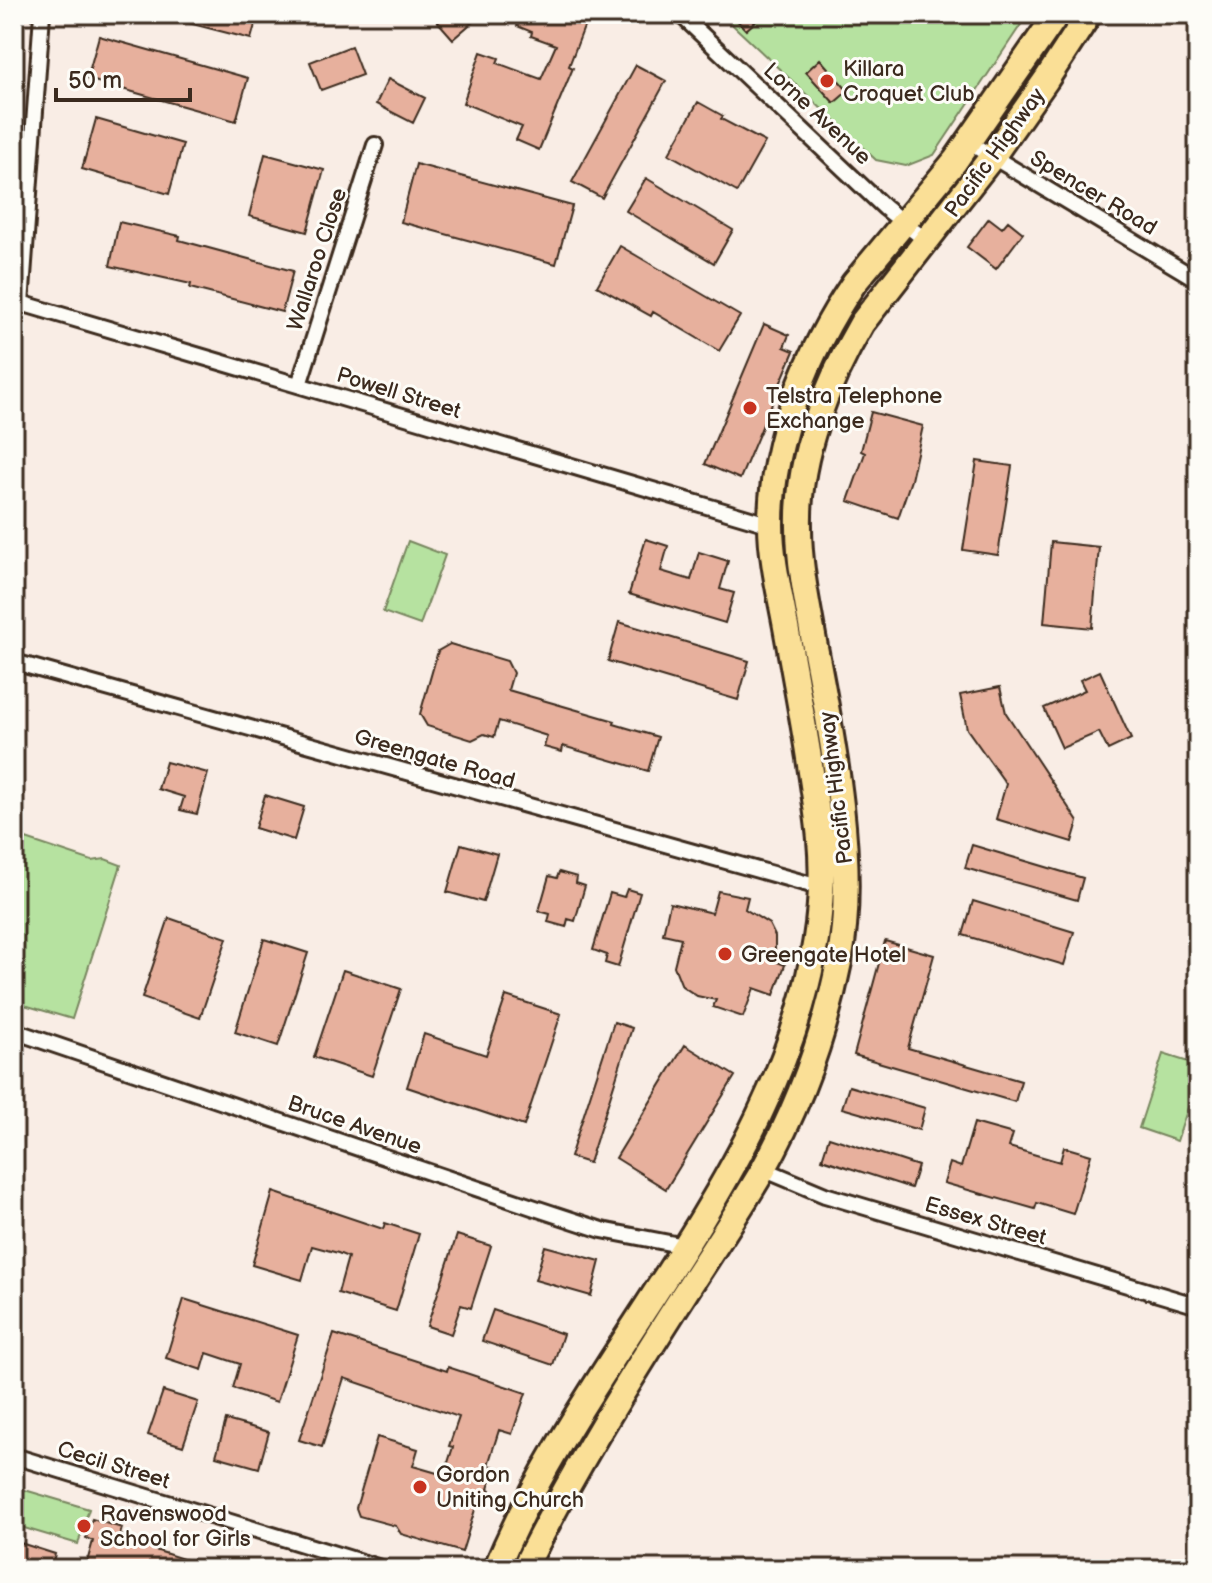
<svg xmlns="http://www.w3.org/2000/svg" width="1212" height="1583" viewBox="0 0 1212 1583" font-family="'Balsamiq Sans',sans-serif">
  <rect width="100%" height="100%" fill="#f9ede5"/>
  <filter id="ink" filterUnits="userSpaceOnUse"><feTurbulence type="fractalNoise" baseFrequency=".0125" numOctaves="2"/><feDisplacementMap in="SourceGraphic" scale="16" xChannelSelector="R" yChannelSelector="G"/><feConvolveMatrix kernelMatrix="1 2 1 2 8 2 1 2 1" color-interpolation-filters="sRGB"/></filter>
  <g filter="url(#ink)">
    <path fill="#b6e2a0" stroke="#78865f" stroke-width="2" d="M 721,14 L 1028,14 L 934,155 L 906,166 L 876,160 Z
      M 408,541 L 445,555 L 420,625 L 383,612 Z
      M 14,835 L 92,861 L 105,859 L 121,865 L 72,1019 L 14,1002 Z
      M 1163,1054 L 1198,1065 L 1198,1077 L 1177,1141 L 1139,1128 Z
      M 18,1488 L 89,1509 L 78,1544 L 14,1525 L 14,1490 Z"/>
    <path fill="#e7b09d" stroke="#3b2a1e" stroke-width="2" d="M 174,14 L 258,14 L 251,39 L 173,19 Z
      M 431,14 L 482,14 L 453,39 Z
      M 522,14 L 589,14 L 569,66 L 573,68 L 539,150 L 516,140 L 522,127 L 463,103 L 481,52 L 499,58 L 497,63 L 541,79 L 556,45 L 531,36 L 532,32 L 517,26 Z
      M 731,14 L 764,14 L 746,30 Z
      M 99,36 L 248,78 L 236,121 L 87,79 Z
      M 351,46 L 362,75 L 321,90 L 310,62 Z
      M 820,59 L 848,91 L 834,103 L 806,72 Z
      M 636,65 L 666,81 L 602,198 L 572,182 Z
      M 388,79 L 425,98 L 413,123 L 376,104 Z
      M 698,102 L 723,116 L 721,119 L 765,142 L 737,192 L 669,154 Z
      M 96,119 L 183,144 L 169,194 L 82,169 Z
      M 265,154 L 324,170 L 307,232 L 249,216 Z
      M 416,164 L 572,206 L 556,264 L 401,222 Z
      M 646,178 L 733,230 L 714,263 L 626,211 Z
      M 989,218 L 1002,228 L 1008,221 L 1023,233 L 996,269 L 967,247 Z
      M 119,222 L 180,236 L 179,240 L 293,271 L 282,312 L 190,288 L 191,284 L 110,266 Z
      M 620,246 L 740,316 L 719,351 L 653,312 L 651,316 L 597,286 Z
      M 764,324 L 789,335 L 784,347 L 794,351 L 740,479 L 705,464 Z
      M 871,412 L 923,426 L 911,480 L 898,518 L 848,501 L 865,453 L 861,451 Z
      M 977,461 L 1012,466 L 998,555 L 963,550 Z
      M 646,539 L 668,546 L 661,571 L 691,580 L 699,552 L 728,561 L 720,589 L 734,593 L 725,623 L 629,594 Z
      M 1051,542 L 1099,547 L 1092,628 L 1044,623 Z
      M 619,622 L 749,661 L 738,700 L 608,661 Z
      M 450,644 L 507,661 L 513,673 L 508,690 L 615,721 L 614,724 L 658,737 L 648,771 L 563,746 L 562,752 L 544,747 L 547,736 L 499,721 L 494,737 L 484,734 L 472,740 L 427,726 L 420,714 L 438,651 Z
      M 1100,671 L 1131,739 L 1108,750 L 1099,732 L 1062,748 L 1044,708 L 1085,690 L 1080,680 Z
      M 1000,687 L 1006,713 L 1078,822 L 1072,842 L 996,819 L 1006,784 L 967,729 L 960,695 Z
      M 166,762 L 208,773 L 197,814 L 180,810 L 184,797 L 158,789 Z
      M 265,795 L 304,807 L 294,840 L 255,828 Z
      M 461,844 L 497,854 L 483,902 L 447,892 Z
      M 972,845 L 1083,878 L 1077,900 L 965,868 Z
      M 559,872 L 577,877 L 576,883 L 585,886 L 575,921 L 568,919 L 566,927 L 548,922 L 550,914 L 539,911 L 549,876 L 557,878 Z
      M 627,889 L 640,893 L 618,967 L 605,963 L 607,955 L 593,950 L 610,893 L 624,897 Z
      M 718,891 L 748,897 L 745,909 L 769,924 L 775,936 L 775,961 L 785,965 L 774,995 L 754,988 L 743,1017 L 713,1007 L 716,1000 L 697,996 L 682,986 L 674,966 L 681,938 L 663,934 L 670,903 L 712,913 Z
      M 973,901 L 1074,932 L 1064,965 L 963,935 Z
      M 169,918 L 227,938 L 200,1018 L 142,998 Z
      M 264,939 L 308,953 L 278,1046 L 235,1032 Z
      M 885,941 L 934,955 L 908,1048 L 1021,1081 L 1015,1102 L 854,1055 Z
      M 343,970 L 401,989 L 372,1076 L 314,1057 Z
      M 506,996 L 561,1014 L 524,1126 L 407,1087 L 424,1034 L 486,1055 Z
      M 614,1022 L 632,1028 L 589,1163 L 570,1157 Z
      M 685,1045 L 735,1076 L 666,1189 L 616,1158 Z
      M 849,1086 L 925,1108 L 919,1130 L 842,1108 Z
      M 974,1123 L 1013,1134 L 1009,1147 L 1060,1162 L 1064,1147 L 1091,1155 L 1073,1214 L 1037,1203 L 1035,1209 L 944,1183 L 950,1163 L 961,1167 Z
      M 829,1137 L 918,1166 L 911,1188 L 822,1159 Z
      M 273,1192 L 383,1229 L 385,1223 L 419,1234 L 396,1311 L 338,1293 L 348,1257 L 338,1253 L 312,1246 L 302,1280 L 252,1265 Z
      M 457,1235 L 491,1246 L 471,1308 L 461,1305 L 451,1334 L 427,1326 Z
      M 545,1246 L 600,1261 L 591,1296 L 535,1280 Z
      M 184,1299 L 298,1335 L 277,1402 L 233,1388 L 240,1364 L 207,1353 L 202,1370 L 166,1358 Z
      M 493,1310 L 563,1334 L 553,1365 L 482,1341 Z
      M 334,1334 L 447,1371 L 448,1367 L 526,1393 L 512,1434 L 499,1430 L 488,1465 L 495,1467 L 488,1489 L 490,1490 L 485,1506 L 477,1503 L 462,1552 L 401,1534 L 396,1526 L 359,1516 L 356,1508 L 377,1437 L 418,1449 L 413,1466 L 444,1475 L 453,1447 L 449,1446 L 459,1417 L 344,1378 L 322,1447 L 299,1440 Z
      M 163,1391 L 198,1402 L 183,1446 L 148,1435 Z
      M 226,1420 L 269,1432 L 259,1468 L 216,1456 Z
      M 92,1519 L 122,1528 L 120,1535 L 156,1546 L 155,1550 L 205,1566 L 205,1569 L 85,1569 L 93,1541 L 86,1538 Z
      M 14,1541 L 55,1554 L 51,1569 L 14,1569 Z"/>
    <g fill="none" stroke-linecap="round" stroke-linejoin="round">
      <g stroke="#3b2a1e" stroke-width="20">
        <path id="minor" d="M 680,14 L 885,208 L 928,242
          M 968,142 L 1198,280
          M 14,301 L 771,525
          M 21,304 L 42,14
          M 299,385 L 375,145
          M 14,662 L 826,889
          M 14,1031 L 535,1208 L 602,1230 L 685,1246
          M 763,1169 L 825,1195 L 1198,1306
          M 14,1456 L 384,1569"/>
      </g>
      <g stroke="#3b2a1e" stroke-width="30">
        <path id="trunk" d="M 496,1569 C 590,1340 808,1148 821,890 C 824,846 815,801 809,758 C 802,714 794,671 786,627 C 780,594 771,558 771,524 C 771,441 808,350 854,283 L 955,161 L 1057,14
          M 524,1569 C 569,1478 622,1392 676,1307 C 705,1261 736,1216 763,1170 C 799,1106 825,1033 839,962 C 858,869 833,740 815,647 C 808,607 799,567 799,527 C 797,457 827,383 862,323 L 992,157 L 1046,80 L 1089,14"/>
      </g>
      <use href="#minor" stroke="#fdfcf7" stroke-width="14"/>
      <use href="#trunk" stroke="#fadf96" stroke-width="24"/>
    </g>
  </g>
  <g fill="#c8321e" stroke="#fdfcf7" stroke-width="3">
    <circle cx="827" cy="81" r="8"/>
    <circle cx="750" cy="408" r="8"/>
    <circle cx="725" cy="954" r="8"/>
    <circle cx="420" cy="1487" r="8"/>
    <circle cx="84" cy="1526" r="8"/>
  </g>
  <g text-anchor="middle" stroke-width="6" stroke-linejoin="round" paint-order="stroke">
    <g font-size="22" fill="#3b2a1e" stroke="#fdfcf7" text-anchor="start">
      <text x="843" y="76">Killara<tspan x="843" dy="25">Croquet Club</tspan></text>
      <text x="766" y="403">Telstra Telephone<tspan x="766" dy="25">Exchange</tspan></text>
      <text x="741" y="962">Greengate Hotel</text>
      <text x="436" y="1482">Gordon<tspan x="436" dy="25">Uniting Church</tspan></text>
      <text x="100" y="1521">Ravenswood<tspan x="100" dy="25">School for Girls</tspan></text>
    </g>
    <g font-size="22" fill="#3b2a1e" stroke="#fdfcf7">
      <text transform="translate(818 113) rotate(43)" y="8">Lorne Avenue</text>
      <text transform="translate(994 152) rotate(-54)" y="8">Pacific Highway</text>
      <text transform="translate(1094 192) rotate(31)" y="8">Spencer Road</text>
      <text transform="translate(316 259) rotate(-72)" y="8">Wallaroo Close</text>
      <text transform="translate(399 392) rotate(17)" y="8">Powell Street</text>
      <text transform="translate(435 758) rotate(16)" y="8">Greengate Road</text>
      <text transform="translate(835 788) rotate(-97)" y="8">Pacific Highway</text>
      <text transform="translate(355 1124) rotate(19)" y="8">Bruce Avenue</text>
      <text transform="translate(986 1220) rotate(16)" y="8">Essex Street</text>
      <text transform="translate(114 1464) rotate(17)" y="8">Cecil Street</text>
    </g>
  </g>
  <rect width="1212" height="1583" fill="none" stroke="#fdfcf7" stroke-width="48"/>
  <rect x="24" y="24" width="1164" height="1535" fill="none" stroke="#3b2a1e" stroke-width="3" filter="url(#ink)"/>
  <path d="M56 88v12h134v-12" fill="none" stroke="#3b2a1e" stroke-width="4"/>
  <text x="68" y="88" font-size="24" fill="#3b2a1e" stroke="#fdfcf7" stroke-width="6" paint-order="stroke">50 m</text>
</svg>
